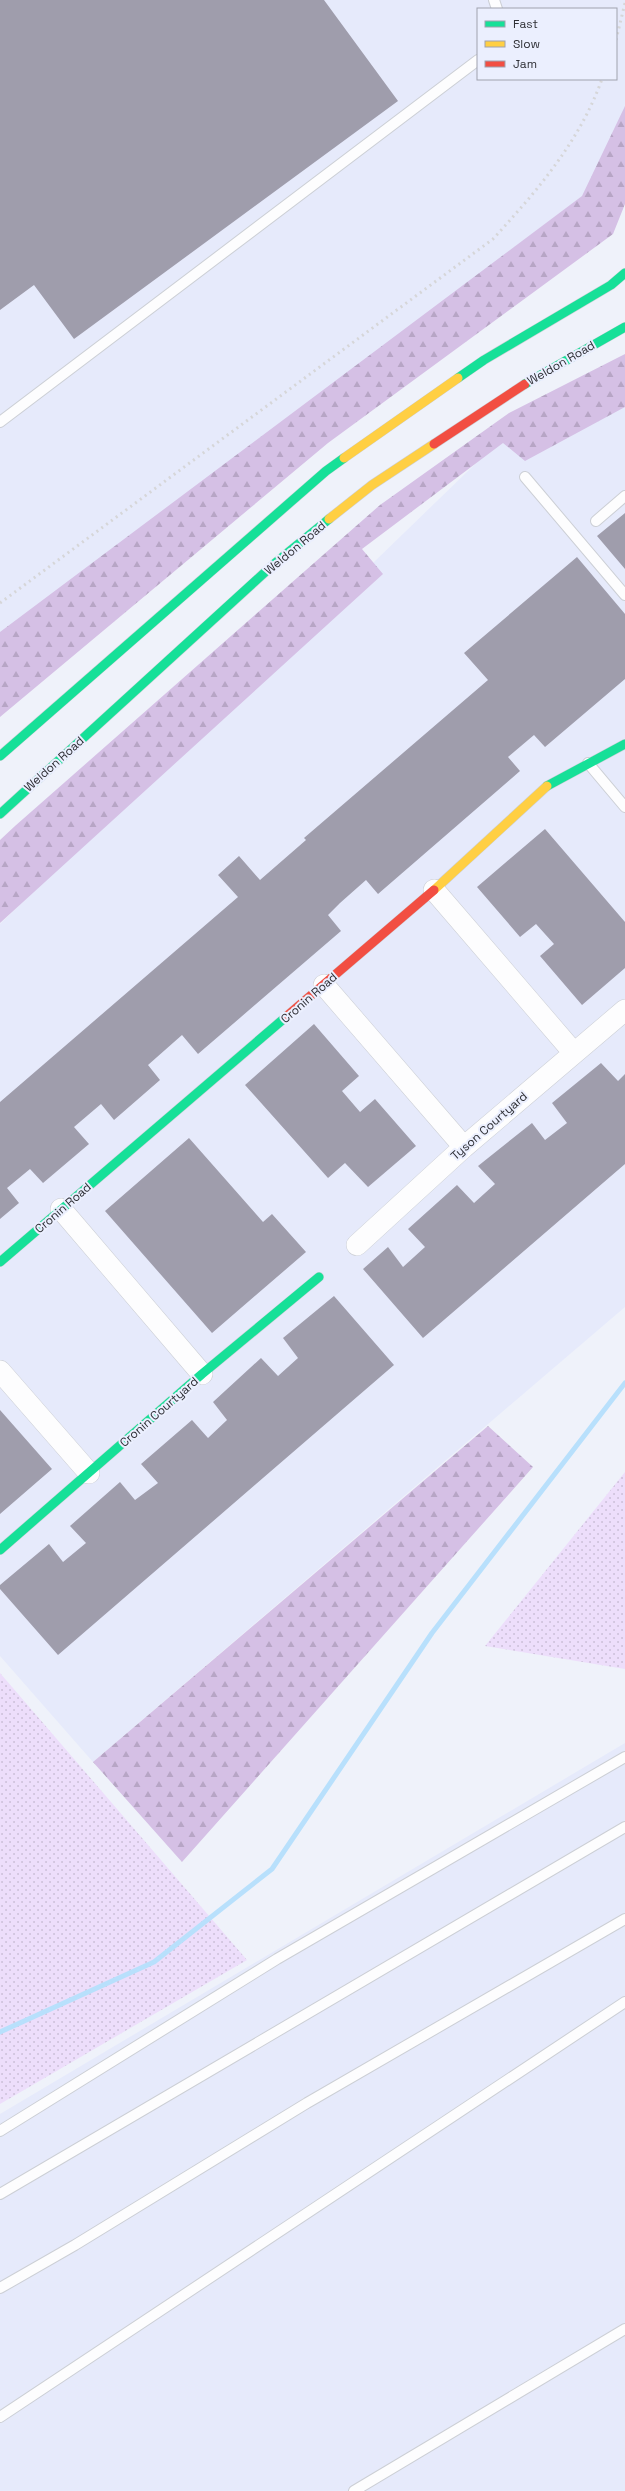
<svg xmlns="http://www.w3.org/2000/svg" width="625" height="2491" viewBox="0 0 625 2491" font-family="'Space Grotesk',sans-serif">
  <defs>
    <pattern id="grass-dots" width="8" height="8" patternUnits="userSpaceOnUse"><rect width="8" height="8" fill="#eddefb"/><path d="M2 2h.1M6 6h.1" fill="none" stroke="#ccbfd8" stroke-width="1.8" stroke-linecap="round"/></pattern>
    <pattern id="forest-firs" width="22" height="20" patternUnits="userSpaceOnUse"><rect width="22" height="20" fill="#d5c0e5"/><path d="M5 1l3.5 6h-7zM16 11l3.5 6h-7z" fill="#b7a5c5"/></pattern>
  </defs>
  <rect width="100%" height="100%" fill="#eff2fa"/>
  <path fill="#e6eafb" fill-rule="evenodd" d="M 0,0 L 625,0 L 625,140 L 594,216 L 0,708 ZM 478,9 L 616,9 L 616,79 L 478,79 Z
    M 625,391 L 625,1307 L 93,1762 L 0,1656 L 0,924 L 499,441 Z
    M 625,1743 L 625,2491 L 0,2491 L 0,2114 Z"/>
  <path fill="url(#grass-dots)" d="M 625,1472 L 625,1669 L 485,1646 Z
    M 0,1673 L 247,1960 L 0,2104 Z"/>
  <path fill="url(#forest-firs)" d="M 625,106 L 625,204 L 613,234 L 328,443 L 0,717 L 0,632 L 582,196 Z
    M 625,354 L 625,407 L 525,461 L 503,443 L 362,549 L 383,574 L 0,923 L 0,840 L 15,826 L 380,505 L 509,413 Z
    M 488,1426 L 533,1467 L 182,1862 L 93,1762 Z"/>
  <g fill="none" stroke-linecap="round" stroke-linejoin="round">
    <path stroke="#b8e0fc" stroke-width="5" d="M 0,2032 L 154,1962 L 272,1869 L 432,1633 L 625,1383"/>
  </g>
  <path fill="#9f9dac" d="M 0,0 L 324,0 L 398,101 L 74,339 L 34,285 L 0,310 Z
    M 625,513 L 625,569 L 597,536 Z
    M 577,557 L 625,614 L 625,679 L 545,747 L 534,735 L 508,757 L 520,771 L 378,894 L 366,880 L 340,903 L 328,915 L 341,931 L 198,1054 L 182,1035 L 148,1065 L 160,1080 L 114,1120 L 101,1104 L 74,1127 L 89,1144 L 43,1183 L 30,1169 L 7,1188 L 19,1203 L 0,1219 L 0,1102 L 238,897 L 218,875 L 239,856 L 260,880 L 306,840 L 304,838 L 488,680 L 464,653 Z
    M 545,829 L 625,922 L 625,968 L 582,1005 L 540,956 L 554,944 L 536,924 L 520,937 L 477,887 Z
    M 314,1024 L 359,1076 L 342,1091 L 360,1112 L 375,1099 L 416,1146 L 368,1187 L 345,1163 L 328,1178 L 245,1085 Z
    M 601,1063 L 618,1081 L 625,1074 L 625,1164 L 423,1338 L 363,1269 L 388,1247 L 403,1267 L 425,1247 L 408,1229 L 457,1185 L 474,1203 L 495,1184 L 478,1166 L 532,1123 L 545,1140 L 567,1123 L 552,1103 Z
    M 189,1138 L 263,1222 L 272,1214 L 306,1252 L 212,1333 L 105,1211 Z
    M 334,1296 L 394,1365 L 58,1655 L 0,1589 L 0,1585 L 49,1544 L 63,1562 L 86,1543 L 70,1526 L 120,1482 L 135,1500 L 158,1483 L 141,1464 L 192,1420 L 208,1438 L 227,1420 L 213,1402 L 261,1358 L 278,1376 L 298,1358 L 283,1338 Z
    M 0,1410 L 52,1469 L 0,1514 Z"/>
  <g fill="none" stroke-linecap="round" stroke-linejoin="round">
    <g stroke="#cccfd5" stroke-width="12">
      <path id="lane" d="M 494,0 L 497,9
        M 0,422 L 478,60
        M 525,477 L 625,595
        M 596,521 L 625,496
        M 588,763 L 625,807
        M 0,2131 L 277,1959 L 625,1757
        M 0,2194 L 625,1827
        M 0,2288 L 75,2245 L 307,2103 L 625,1919
        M 0,2417 L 625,2002
        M 354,2491 L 625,2329"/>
    </g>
    <g stroke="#cccfd5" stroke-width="22">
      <path id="street" d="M 434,890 L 574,1053
        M 324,985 L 464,1147
        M 61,1209 L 202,1374
        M 357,1245 L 464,1147 L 625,1010
        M 0,1371 L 89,1473"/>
    </g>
    <g stroke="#cccfd5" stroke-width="10">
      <path id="fast" d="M 458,378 L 484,360 L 611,285 L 625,273
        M 525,384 L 625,327
        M 0,756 L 326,471 L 344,458
        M 547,786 L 625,744
        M 0,814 L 274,564 L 329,519
        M 0,1262 L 287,1016
        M 0,1550 L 202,1374 L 319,1277"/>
    </g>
    <g stroke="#cccfd5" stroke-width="10">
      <path id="slow" d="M 344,458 L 458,378
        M 329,519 L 372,485 L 434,444
        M 434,890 L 547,786"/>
    </g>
    <g stroke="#cccfd5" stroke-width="10">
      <path id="jam" d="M 434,444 L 525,384
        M 287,1016 L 434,890"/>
    </g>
    <use href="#lane" stroke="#fdfdfe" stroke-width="10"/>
    <use href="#street" stroke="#fdfdfe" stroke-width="21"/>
    <use href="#fast" stroke="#16e098" stroke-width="9"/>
    <use href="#slow" stroke="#ffcf43" stroke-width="9"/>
    <use href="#jam" stroke="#f24e42" stroke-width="9"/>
    <path stroke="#d6d6d8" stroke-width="3" stroke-dasharray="2 4" stroke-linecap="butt" d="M 616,40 L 625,3
      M 0,603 L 493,239 C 537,191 580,141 602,79"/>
  </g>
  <g text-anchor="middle" stroke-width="4" stroke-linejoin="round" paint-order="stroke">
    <g font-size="12" fill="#2e2f35" stroke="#ebeffe">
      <text transform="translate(561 363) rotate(-30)" y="4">Weldon Road</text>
      <text transform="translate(295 548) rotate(-40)" y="4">Weldon Road</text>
      <text transform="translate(54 764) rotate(-42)" y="4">Weldon Road</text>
      <text transform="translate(309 998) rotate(-41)" y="4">Cronin Road</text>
      <text transform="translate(489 1126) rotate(-41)" y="4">Tyson Courtyard</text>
      <text transform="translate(63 1208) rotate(-41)" y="4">Cronin Road</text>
      <text transform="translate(159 1412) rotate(-41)" y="4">Cronin Courtyard</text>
    </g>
  </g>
  <rect x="477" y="8" width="140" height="72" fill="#ebeffe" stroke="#9fa2ae"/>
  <rect x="485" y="21" width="20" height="6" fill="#16e098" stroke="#9fa2ae"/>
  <text x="513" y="28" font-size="12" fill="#2e2f35">Fast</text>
  <rect x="485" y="41" width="20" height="6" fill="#ffcf43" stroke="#9fa2ae"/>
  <text x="513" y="48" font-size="12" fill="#2e2f35">Slow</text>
  <rect x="485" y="61" width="20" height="6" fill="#f24e42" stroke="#9fa2ae"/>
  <text x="513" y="68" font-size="12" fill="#2e2f35">Jam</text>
</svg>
